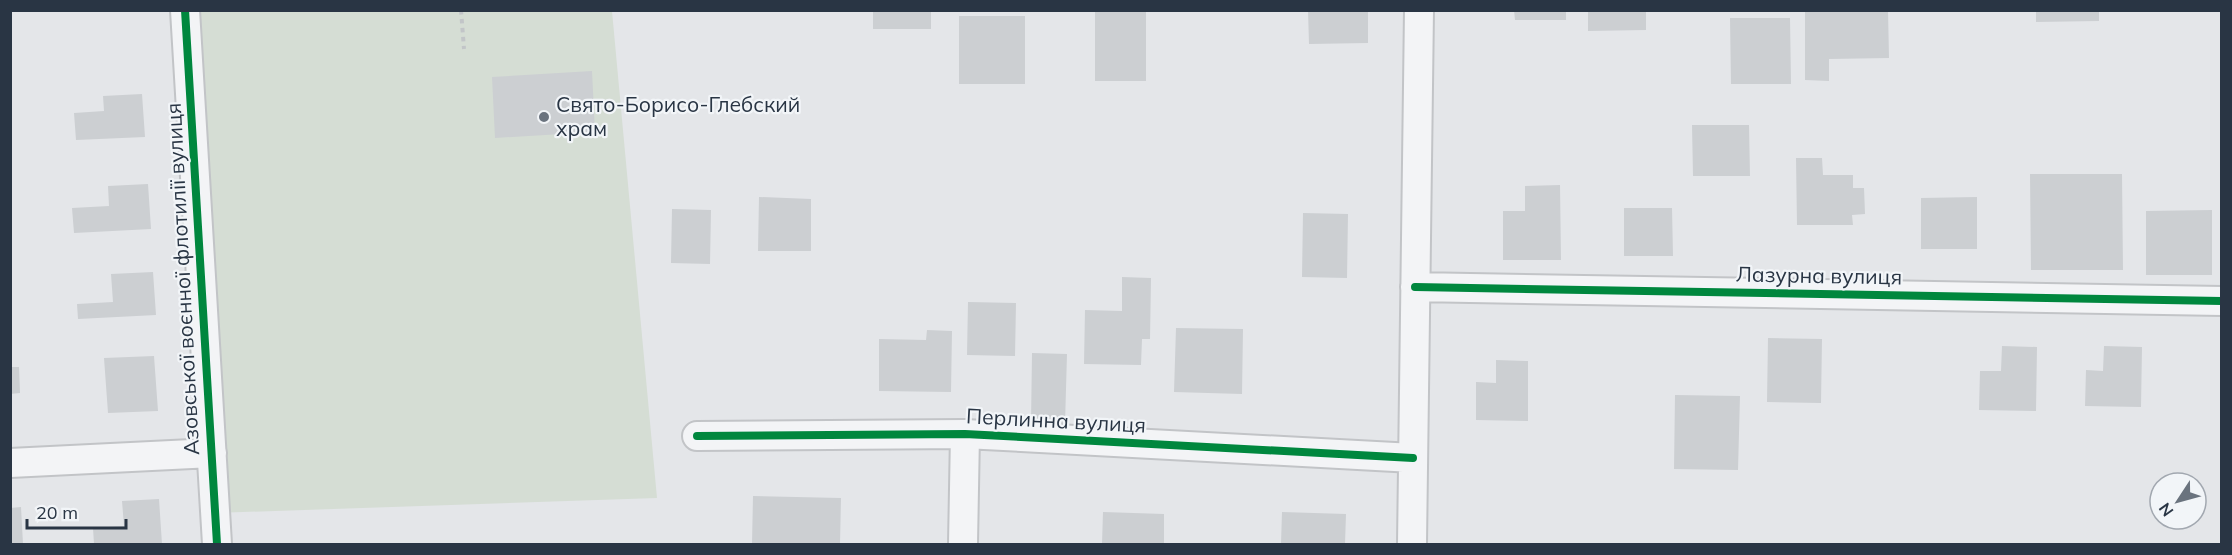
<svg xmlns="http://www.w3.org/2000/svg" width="2232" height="555" viewBox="0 0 2232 555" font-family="Mulish,sans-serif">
  <rect width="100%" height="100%" fill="#e4e6e9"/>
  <path fill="#d5ddd4" d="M 185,11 L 612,11 L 657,498 L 215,513 Z"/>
  <path fill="#cccfd2" d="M 873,10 L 931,10 L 931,29 L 873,29 Z
    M 1095,10 L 1146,10 L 1146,81 L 1095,81 Z
    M 1308,10 L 1368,10 L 1368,43 L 1309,44 Z
    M 1514,10 L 1566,10 L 1566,20 L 1515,20 Z
    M 1588,10 L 1646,10 L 1646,30 L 1588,31 Z
    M 1805,10 L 1888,10 L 1889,58 L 1829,59 L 1829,81 L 1805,80 Z
    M 2036,10 L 2099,10 L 2099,21 L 2036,22 Z
    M 959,16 L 1025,16 L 1025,84 L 959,84 Z
    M 1730,18 L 1790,18 L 1791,84 L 1731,84 Z
    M 592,71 L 595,132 L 495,138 L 492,77 Z
    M 142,94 L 145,137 L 76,140 L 74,113 L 104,111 L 103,96 Z
    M 1692,125 L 1749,125 L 1750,176 L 1693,176 Z
    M 1796,158 L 1822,158 L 1823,175 L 1853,175 L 1853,188 L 1864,188 L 1865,214 L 1852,215 L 1853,225 L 1797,225 Z
    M 2030,174 L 2122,174 L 2123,270 L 2031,270 Z
    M 148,184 L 151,229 L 74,233 L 72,208 L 109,206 L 108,186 Z
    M 1560,185 L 1561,260 L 1503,260 L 1503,211 L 1525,211 L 1525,186 Z
    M 759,197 L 811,199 L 811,251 L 758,251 Z
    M 1977,197 L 1977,249 L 1921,249 L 1921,198 Z
    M 1624,208 L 1672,208 L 1673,256 L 1624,256 Z
    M 672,209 L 711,210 L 710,264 L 671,263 Z
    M 2212,210 L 2212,275 L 2146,275 L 2146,211 Z
    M 1303,213 L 1348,214 L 1347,278 L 1302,277 Z
    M 153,272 L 156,315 L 78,319 L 77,304 L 113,302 L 111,274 Z
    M 1122,277 L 1151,278 L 1150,339 L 1142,339 L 1141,365 L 1084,364 L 1085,310 L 1122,311 Z
    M 968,302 L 1016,303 L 1015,356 L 967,355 Z
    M 1176,328 L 1243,329 L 1242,394 L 1174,392 Z
    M 927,330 L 952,331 L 951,392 L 879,391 L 879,339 L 926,340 Z
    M 1768,338 L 1822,339 L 1821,403 L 1767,402 Z
    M 2002,346 L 2037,347 L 2036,411 L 1979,410 L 1980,371 L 2001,371 Z
    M 2104,346 L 2142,347 L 2141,407 L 2085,406 L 2086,370 L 2103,371 Z
    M 1032,353 L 1067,354 L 1065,424 L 1031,423 Z
    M 154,356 L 158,411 L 108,413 L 104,358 Z
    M 1496,360 L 1528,361 L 1528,421 L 1476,420 L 1476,382 L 1496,383 Z
    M 10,367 L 19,367 L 20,393 L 10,394 Z
    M 1675,395 L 1740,396 L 1738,470 L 1674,469 Z
    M 753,496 L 841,498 L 840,544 L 752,544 Z
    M 159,499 L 162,544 L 94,544 L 93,528 L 124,526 L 122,501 Z
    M 21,507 L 23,544 L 10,544 L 10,508 Z
    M 1103,512 L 1164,514 L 1164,544 L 1102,544 Z
    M 1282,512 L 1346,514 L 1345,544 L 1281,544 Z"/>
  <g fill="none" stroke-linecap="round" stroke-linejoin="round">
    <g stroke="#c2c4c7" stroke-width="32">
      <path id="street" d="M 185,10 L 217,544
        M 1415,287 L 2222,301
        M 697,436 L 965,434 L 1413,458
        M 10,463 L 212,453
        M 963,544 L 965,434
        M 1412,544 L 1419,10"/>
    </g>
    <path stroke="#c2c5c8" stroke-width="4" stroke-dasharray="4.5 4.5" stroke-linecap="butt" d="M 461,10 L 464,49"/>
    <use href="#street" stroke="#f3f4f6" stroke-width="28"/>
    <g stroke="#f2f5f8" stroke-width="11">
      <path id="cycleway" d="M 185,10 L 217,544
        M 1415,287 L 2222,301
        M 697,436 L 965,434 L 1413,458"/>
    </g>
    <use href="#cycleway" stroke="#00873e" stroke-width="8"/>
  </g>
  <circle fill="#6a737e" stroke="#f2f5f8" stroke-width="2" cx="544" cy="117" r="6"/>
  <g text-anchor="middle" stroke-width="4.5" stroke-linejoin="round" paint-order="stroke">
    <g font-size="21" fill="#293544" stroke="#f2f5f8" text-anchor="start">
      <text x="556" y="112">Свято-Борисо-Глебский<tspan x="556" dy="24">храм</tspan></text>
    </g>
    <g font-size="21" fill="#293544" stroke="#f2f5f8">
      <text transform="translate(1819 276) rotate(1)" y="7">Лазурна вулиця</text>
      <text transform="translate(183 279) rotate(-93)" y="7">Азовської воєнної флотилії вулиця</text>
      <text transform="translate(1056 421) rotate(3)" y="7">Перлинна вулиця</text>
    </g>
  </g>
  <rect width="2232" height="555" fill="none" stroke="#293544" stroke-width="24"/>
  <g transform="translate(2178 501) rotate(234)"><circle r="28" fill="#f2f5f8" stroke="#a2a8b0" stroke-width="1.5"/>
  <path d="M0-4.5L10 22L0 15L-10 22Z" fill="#6a737e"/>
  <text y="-9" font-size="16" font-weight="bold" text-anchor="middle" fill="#293544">N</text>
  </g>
  <path d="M27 519v9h99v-9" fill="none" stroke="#293544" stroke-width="3"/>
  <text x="36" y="519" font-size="18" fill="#293544" stroke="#f2f5f8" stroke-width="4.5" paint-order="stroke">20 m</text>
</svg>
